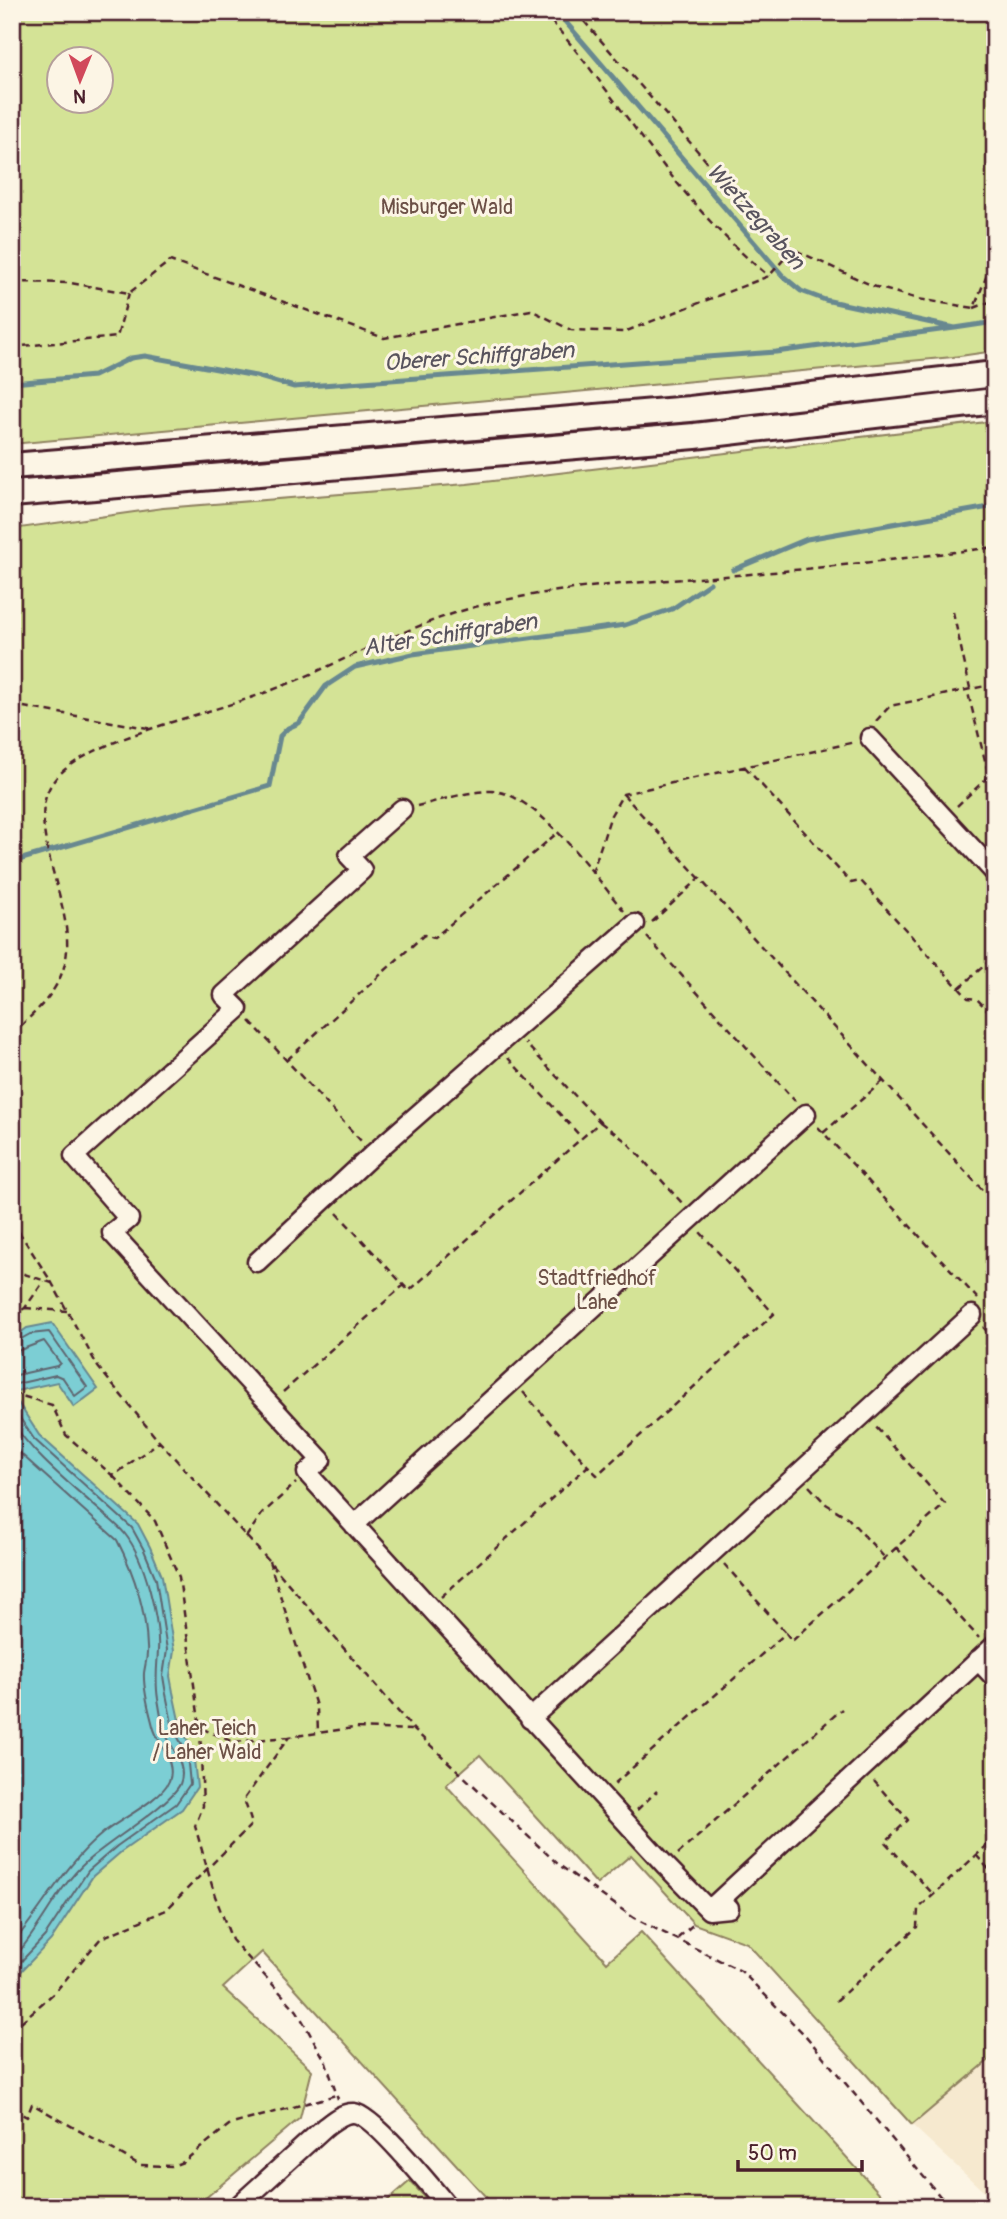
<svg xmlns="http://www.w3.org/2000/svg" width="1007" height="2219" viewBox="0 0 1007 2219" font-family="Pangolin,sans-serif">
  <rect width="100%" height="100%" fill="#fcf5e5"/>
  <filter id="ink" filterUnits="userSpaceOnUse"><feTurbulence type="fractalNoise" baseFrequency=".0143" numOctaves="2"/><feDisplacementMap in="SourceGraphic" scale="14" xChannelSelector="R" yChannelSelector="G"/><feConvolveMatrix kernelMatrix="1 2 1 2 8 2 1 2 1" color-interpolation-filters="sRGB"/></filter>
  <g filter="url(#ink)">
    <path fill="#f6e9cf" d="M 995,2055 L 995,2202 L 912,2125 Z"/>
    <path fill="#d4e396" stroke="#8f8160" stroke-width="2" fill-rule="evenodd" d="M 12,12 L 995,12 L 995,351 L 953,357 L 12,444 ZM 60,60 L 102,60 L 102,102 L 60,102 Z
      M 995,421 L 995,2055 L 912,2125 L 747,1943 L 694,1924 L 631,1855 L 597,1884 L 480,1755 L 446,1785 L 607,1962 L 641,1932 L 892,2207 L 495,2207 L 262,1952 L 223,1988 L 312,2070 L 300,2118 L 195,2207 L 12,2207 L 12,529 L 163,508 L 467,484 Z
      M 410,2181 L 434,2207 L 380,2207 Z"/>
    <path fill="#7cced4" stroke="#688890" stroke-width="2" d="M 52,1323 L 98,1389 L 74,1407 L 57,1382 L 12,1392 L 12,1339 L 27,1328 Z
      M 12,1393 L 39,1435 L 138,1524 L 150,1547 L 162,1576 L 174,1651 L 170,1676 L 173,1692 L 180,1725 L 193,1751 L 197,1787 L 182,1809 L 121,1852 L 93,1876 L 51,1940 L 12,1981 Z"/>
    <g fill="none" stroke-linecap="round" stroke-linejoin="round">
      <path stroke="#5e656f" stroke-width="2" d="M 12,1344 L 30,1334 L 49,1332 L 87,1387 L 75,1396 L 63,1378 L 56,1375 L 12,1385
        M 12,1353 L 44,1341 L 60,1363 L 57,1366 L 12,1376
        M 12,1406 L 34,1439 L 132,1528 L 144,1550 L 156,1579 L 167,1650 L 163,1676 L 166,1694 L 173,1728 L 187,1754 L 190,1784 L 176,1804 L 117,1846 L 88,1871 L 45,1936 L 12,1971
        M 12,1422 C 35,1457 68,1482 98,1509 C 107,1517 118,1525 125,1534 C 145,1559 160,1620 158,1651 C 157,1668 155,1681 158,1699 C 160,1709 161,1720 164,1730 C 170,1747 188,1765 180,1784 C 170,1805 106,1843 86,1862 C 56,1889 40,1930 12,1960
        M 12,1442 L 21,1454 L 117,1540 C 134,1573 146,1610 147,1647 C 148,1656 145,1665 144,1673 C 143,1690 149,1710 153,1726 C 157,1743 177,1762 169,1781 C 162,1799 119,1820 103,1833 C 64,1865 44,1907 12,1944"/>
      <path stroke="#688890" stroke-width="5" d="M 557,12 L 783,276 L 801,291 L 825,300 L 955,328 L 995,322
        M 12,383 L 94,376 L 131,358 L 145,356 L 256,376 L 294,387 L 776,352 L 955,328
        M 733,570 L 807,539 L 995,506
        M 12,862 L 270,786 L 280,736 L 288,728 L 299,723 L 326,686 L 355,667 L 413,654 L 625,625 L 672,609 L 710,583"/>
      <g stroke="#4a1f2b" stroke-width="23">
        <path id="minor" d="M 870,738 L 995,873
          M 402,809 L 349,856 L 362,870 L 224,995 L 238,1009 L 74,1156 L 129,1219 L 112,1233 L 321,1460 L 307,1473 L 665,1865 L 709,1910 L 729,1908
          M 257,1262 L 373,1154 L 635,924
          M 354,1525 L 806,1114
          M 978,1660 L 995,1678
          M 530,1719 L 972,1315
          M 709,1910 L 995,1645
          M 237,2207 L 325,2127 C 333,2121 343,2112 354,2113 C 373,2115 433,2189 448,2207"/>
      </g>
      <g stroke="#4a1f2b" stroke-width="30">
        <path id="highway" d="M 12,466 L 690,409 L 995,374
          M 12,494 L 695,436 L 995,401"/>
      </g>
      <path stroke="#4a1f2b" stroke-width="2.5" stroke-dasharray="7 5" stroke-linecap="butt" d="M 543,12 C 621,98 677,204 769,276
        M 576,12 L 757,219 L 793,249
        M 12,282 L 70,283 L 129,293 L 170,261 L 384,338 L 531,310 L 571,330 L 624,332 L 769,276 L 793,249 L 873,286 L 918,299 L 974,308 L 995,254
        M 974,308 L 995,300
        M 12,347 L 117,337 L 129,293
        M 953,612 L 970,688
        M 12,705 L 154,729
        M 876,721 L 890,706 L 995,684
        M 745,767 L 851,883 L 861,881 L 968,998 L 977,999 L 995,1018
        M 623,794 L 995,1204
        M 417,806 C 440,801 467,791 491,791 C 536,791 596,878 624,911
        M 957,806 L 989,776 L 967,689
        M 592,873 L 611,815 L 623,794 L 855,742
        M 652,922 L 701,877
        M 647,937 L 795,1101
        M 959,988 L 995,956
        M 250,1021 L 362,1142
        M 12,1034 C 32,1015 54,997 63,970 C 85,909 10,817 62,772 C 102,737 198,716 250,698 C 331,671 407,622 491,603 C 580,583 672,581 762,573 C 840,566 917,557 995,547
        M 508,1058 L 582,1138
        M 287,1060 L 424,935 L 434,938 L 556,834
        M 600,1122 L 627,1142 L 682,1203
        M 818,1127 L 978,1299
        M 823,1133 L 883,1081
        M 337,1213 L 409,1291 L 600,1122 L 525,1043
        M 12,1221 L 52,1283 L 98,1367 L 157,1439 L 268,1560 L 414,1730 L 559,1865 L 634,1918 L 741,1971 L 805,2035 L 949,2207
        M 12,1270 L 52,1283
        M 25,1308 L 67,1311
        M 12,1316 L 25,1308 L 44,1281
        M 983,1327 L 995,1340
        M 283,1392 L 404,1285
        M 523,1392 L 588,1466
        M 12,1393 L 52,1405 L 66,1435 L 113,1476 L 160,1441
        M 113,1476 L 155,1521 L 179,1577 L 200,1728 L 203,1806 L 195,1826 L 215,1896 L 232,1940 L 297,2011 L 326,2062 L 338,2099
        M 809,1486 L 826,1504 L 847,1517 L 885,1558
        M 246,1537 L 262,1514 L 296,1483
        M 896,1547 L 979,1638
        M 269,1561 L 317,1709 L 318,1732
        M 724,1564 L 785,1632
        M 441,1597 L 588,1466 L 597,1475 L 774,1314 L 700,1232
        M 180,1719 L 233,1742 L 289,1737
        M 874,1781 L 908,1820 L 885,1842 L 933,1894
        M 614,1784 L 786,1633 L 792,1641 L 945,1504 L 874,1425
        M 637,1810 L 657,1791
        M 678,1854 L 842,1709
        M 976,1855 L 995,1876
        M 678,1938 L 696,1922
        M 836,2001 L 917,1927 L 918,1909 L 995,1838
        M 12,2030 L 55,1992 L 101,1938 L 166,1910 L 252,1824 L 244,1799 L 289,1737 L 353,1728 L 414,1730
        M 12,2109 L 27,2117 L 32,2104 L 140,2165 L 172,2166 L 183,2162 L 229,2125 L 336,2095"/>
      <use href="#minor" stroke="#fcf5e5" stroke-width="18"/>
      <use href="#highway" stroke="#fcf5e5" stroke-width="24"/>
    </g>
  </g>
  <g text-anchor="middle" stroke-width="6" stroke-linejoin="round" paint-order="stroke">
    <g font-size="21" fill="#6c5046" stroke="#fcf5e5">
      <text x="447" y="214">Misburger Wald</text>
      <text x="597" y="1285">Stadtfriedhof<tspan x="597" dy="24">Lahe</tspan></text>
      <text x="207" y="1735">Laher Teich<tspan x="207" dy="24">/ Laher Wald</tspan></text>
    </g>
    <g font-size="23" font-style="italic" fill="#59545e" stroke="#fcf5e5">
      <text transform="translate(756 216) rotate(48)" y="8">Wietzegraben</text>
      <text transform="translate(479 356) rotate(-4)" y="8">Oberer Schiffgraben</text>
      <text transform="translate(450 634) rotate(-9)" y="8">Alter Schiffgraben</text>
    </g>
  </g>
  <rect width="1007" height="2219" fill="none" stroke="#fcf5e5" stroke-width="42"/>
  <rect x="21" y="21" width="965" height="2177" fill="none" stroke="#4a1f2b" stroke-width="2.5" filter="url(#ink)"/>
  <g transform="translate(80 80) rotate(181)"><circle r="33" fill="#fcf5e5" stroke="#b59f9b" stroke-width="2"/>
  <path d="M0-5L12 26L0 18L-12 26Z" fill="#d1495b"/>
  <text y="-10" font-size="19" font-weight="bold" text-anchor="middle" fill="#4a1f2b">N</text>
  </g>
  <path d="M738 2160v10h124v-10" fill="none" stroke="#4a1f2b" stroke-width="3.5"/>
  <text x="748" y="2160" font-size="21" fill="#4a1f2b" stroke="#fcf5e5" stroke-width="5" paint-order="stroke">50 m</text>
</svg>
